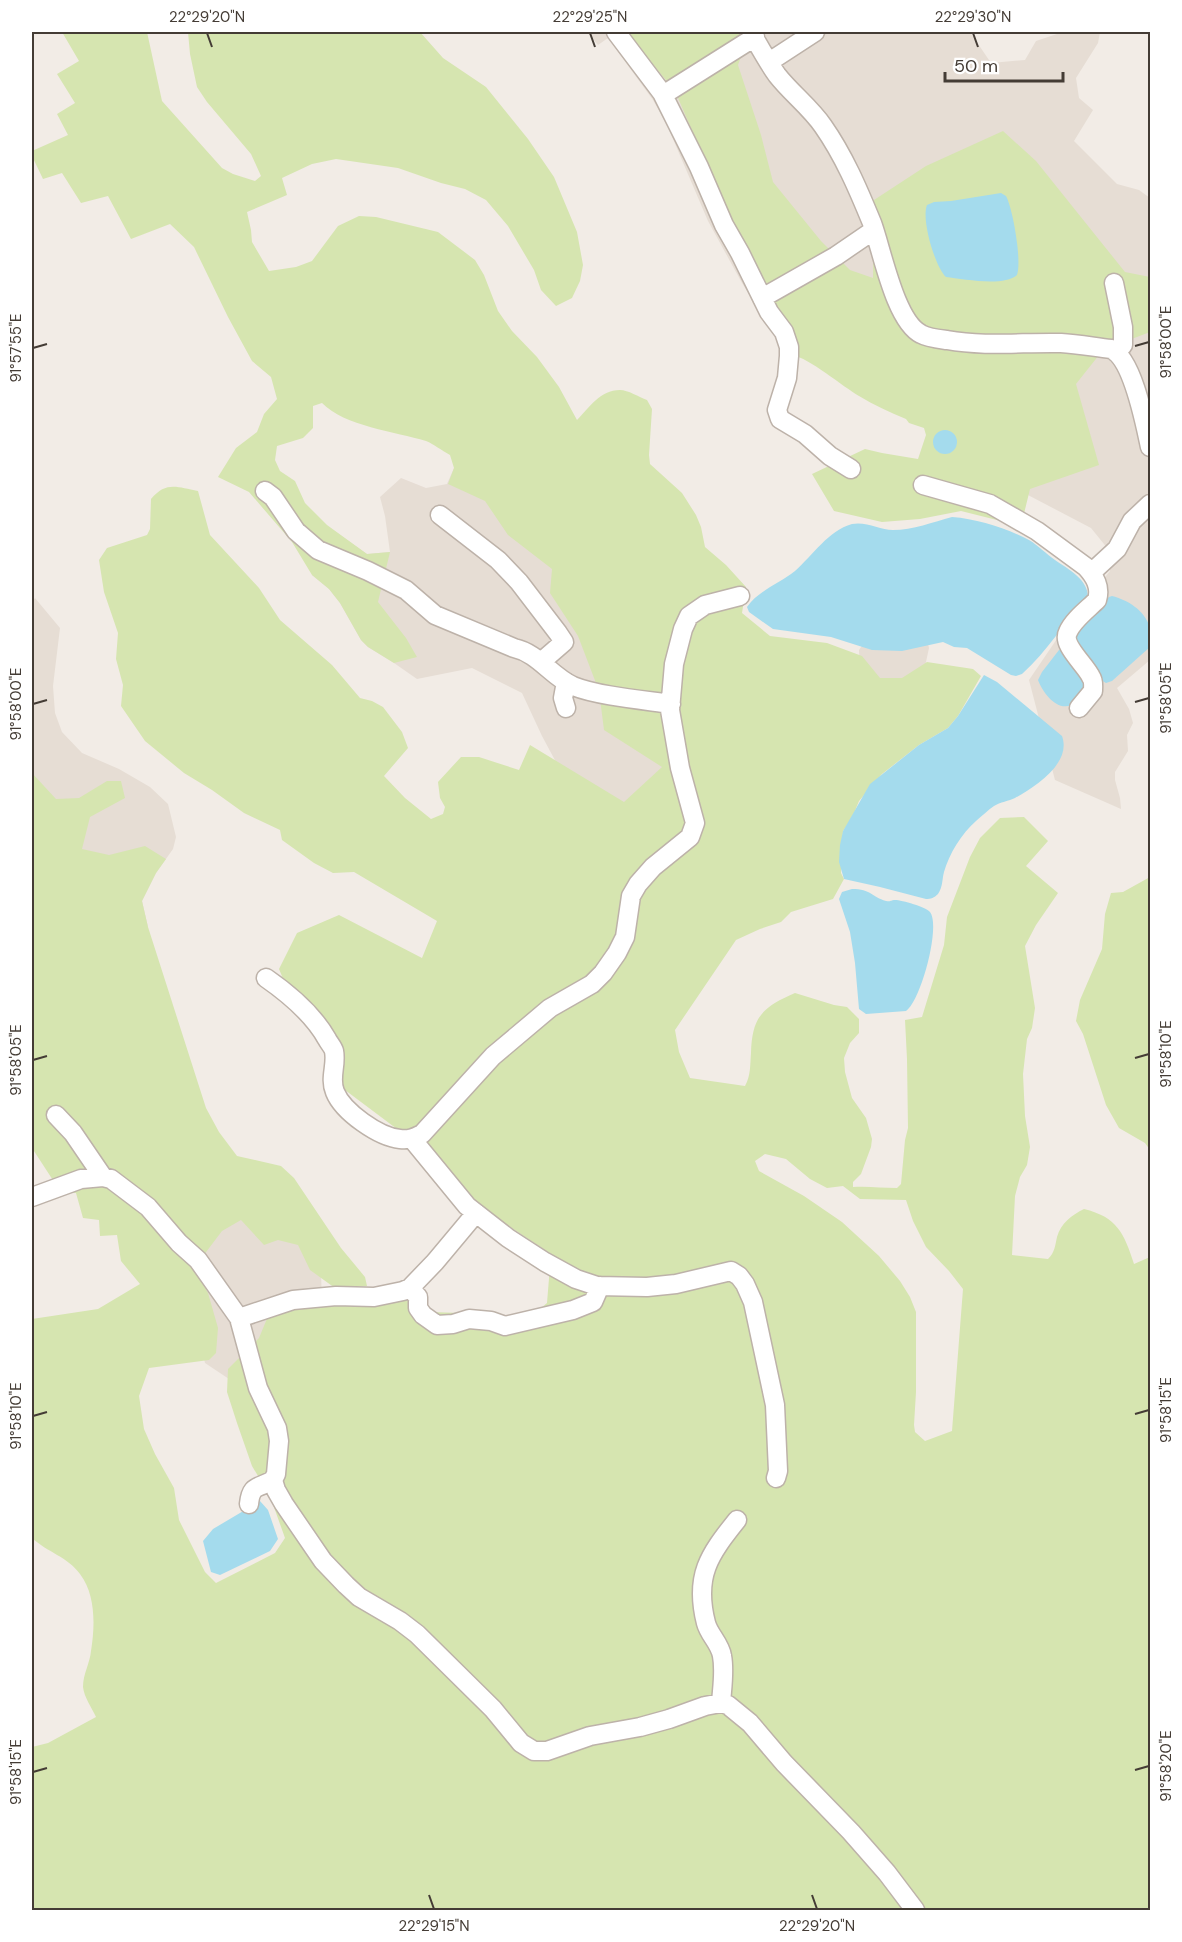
<svg xmlns="http://www.w3.org/2000/svg" width="1182" height="1942" viewBox="0 0 1182 1942" font-family="'DM Sans',sans-serif">
  <rect width="100%" height="100%" fill="#f2ece6"/>
  <path fill="#e6ddd4" d="M 587,32 L 970,32 L 991,63 L 1025,60 L 1036,41 L 1063,32 L 1100,32 L 1098,43 L 1076,78 L 1079,98 L 1093,110 L 1074,141 L 1117,184 L 1139,190 L 1150,198 L 1150,660 L 1117,688 L 1129,709 L 1133,723 L 1127,735 L 1128,751 L 1115,772 L 1115,780 L 1120,798 L 1121,809 L 1055,780 L 1029,680 L 1065,627 L 1110,571 L 1108,549 L 1091,528 L 1005,483 L 968,389 L 778,341 L 742,283 L 708,221 L 667,125 L 653,100 L 608,38 L 598,45 Z
    M 454,468 L 499,474 L 689,774 L 630,840 L 579,805 L 542,736 L 522,693 L 472,668 L 417,679 L 394,663 L 368,647 L 361,640 L 340,603 L 329,589 L 312,575 L 333,530 L 367,554 L 390,552 L 385,516 L 380,497 L 401,478 L 426,488 L 447,484 Z
    M 35,598 L 60,628 L 53,686 L 55,713 L 62,732 L 82,753 L 119,769 L 150,787 L 168,804 L 176,837 L 173,849 L 156,873 L 142,901 L 148,927 L 32,1051 L 32,603 Z
    M 925,632 L 929,648 L 918,699 L 861,699 L 859,650 L 868,637 Z
    M 230,1198 L 291,1234 L 321,1268 L 322,1311 L 232,1381 L 205,1363 L 192,1309 L 198,1234 Z"/>
  <path fill="#d6e5b0" fill-rule="evenodd" d="M 62,32 L 147,32 L 162,101 L 222,168 L 233,174 L 255,181 L 261,176 L 251,154 L 207,102 L 197,87 L 190,54 L 188,32 L 420,32 L 443,58 L 486,87 L 528,139 L 554,177 L 577,232 L 583,265 L 580,281 L 572,298 L 556,306 L 541,290 L 534,270 L 508,226 L 486,200 L 465,189 L 441,183 L 398,168 L 336,159 L 312,164 L 282,178 L 287,195 L 247,212 L 251,230 L 252,242 L 269,271 L 296,267 L 312,261 L 338,226 L 359,216 L 376,217 L 438,232 L 475,260 L 484,275 L 498,311 L 512,331 L 537,357 L 559,387 L 577,420 C 589,408 600,390 620,390 C 628,390 639,397 647,400 L 652,409 L 649,455 L 650,464 L 682,493 L 696,515 L 701,527 L 705,547 L 726,565 L 746,587 L 742,613 L 770,636 L 827,643 L 862,656 L 880,678 L 902,678 L 927,662 L 973,669 L 981,676 L 958,716 L 948,728 L 919,745 L 882,774 L 859,801 L 852,818 L 843,831 L 841,873 L 844,879 L 833,899 L 791,912 L 781,922 L 760,929 L 736,940 L 675,1030 L 679,1052 L 690,1078 L 745,1086 C 751,1075 750,1065 751,1053 C 752,1016 763,1007 795,993 L 834,1005 L 847,1007 L 859,1019 L 859,1033 L 850,1043 L 844,1058 L 845,1072 L 852,1098 L 866,1118 L 872,1139 L 871,1147 L 861,1174 L 853,1182 L 853,1187 C 868,1186 882,1188 897,1188 L 901,1184 L 905,1140 L 908,1128 L 907,1059 L 905,1020 L 922,1017 L 944,945 L 947,917 L 970,857 L 980,838 L 1000,818 L 1024,817 L 1048,841 L 1026,866 L 1058,893 L 1036,925 L 1025,946 L 1035,1008 L 1032,1028 L 1027,1039 L 1023,1074 L 1025,1116 L 1030,1147 L 1027,1165 L 1020,1177 L 1015,1196 L 1012,1255 L 1048,1259 C 1055,1252 1055,1246 1057,1237 C 1061,1223 1072,1215 1084,1209 C 1117,1217 1124,1233 1134,1264 L 1150,1257 L 1150,1910 L 32,1910 L 32,1747 L 48,1743 L 96,1717 C 92,1708 84,1697 83,1687 C 83,1674 90,1663 91,1651 C 95,1626 96,1595 80,1574 C 68,1557 47,1552 32,1538 L 32,1319 L 98,1309 L 140,1284 L 121,1261 L 117,1235 L 100,1236 L 99,1220 L 83,1218 L 76,1193 L 60,1191 L 32,1148 L 32,773 L 56,799 L 79,798 L 107,781 L 121,781 L 125,798 L 90,817 L 82,849 L 109,855 L 145,846 L 166,859 L 156,873 L 142,901 L 148,927 L 206,1108 L 219,1132 L 237,1156 L 281,1166 L 294,1178 L 341,1248 L 365,1277 L 367,1286 L 335,1288 L 310,1270 L 298,1245 L 278,1240 L 264,1245 L 241,1220 L 222,1231 L 194,1268 L 208,1293 L 218,1328 L 216,1353 L 209,1360 L 149,1368 L 139,1396 L 144,1429 L 155,1454 L 174,1488 L 179,1520 L 205,1572 L 216,1583 L 275,1553 L 285,1538 L 270,1496 L 252,1466 L 237,1423 L 227,1392 L 228,1369 L 259,1338 L 271,1309 L 410,1296 L 431,1312 L 489,1314 L 523,1323 L 547,1303 L 551,1254 L 483,1209 L 421,1147 L 345,1090 L 321,1043 L 294,1005 L 279,969 L 297,933 L 339,915 L 422,958 L 437,921 L 354,872 L 333,873 L 314,863 L 282,840 L 280,830 L 244,813 L 212,790 L 184,773 L 145,741 L 121,706 L 123,685 L 116,659 L 118,633 L 104,592 L 99,560 L 107,548 L 147,535 L 150,529 L 151,499 C 166,481 177,487 198,491 L 210,535 L 259,588 L 280,620 L 332,665 L 360,698 L 372,701 L 383,707 L 402,732 L 408,748 L 384,776 L 405,798 L 431,819 L 443,814 L 445,807 L 440,798 L 438,782 L 461,757 L 479,757 L 519,770 L 530,745 L 624,802 L 662,767 L 604,730 L 599,691 L 578,636 L 550,593 L 552,569 L 508,535 L 485,501 L 448,484 L 454,468 L 450,455 C 442,451 434,444 426,441 C 396,432 344,426 322,403 L 313,406 L 313,428 L 303,438 L 277,446 L 275,460 L 280,471 L 295,481 L 305,503 L 327,525 L 367,554 L 390,552 L 378,602 L 406,638 L 417,657 L 394,663 L 368,647 L 361,640 L 340,603 L 329,589 L 312,575 L 292,542 L 249,492 L 218,477 L 236,448 L 257,432 L 264,414 L 277,399 L 271,377 L 252,361 L 228,317 L 194,247 L 170,224 L 131,239 L 108,196 L 81,203 L 62,173 L 43,179 L 32,156 L 32,151 L 68,135 L 57,114 L 75,103 L 57,74 L 79,61 ZM 765,1154 L 786,1159 L 810,1179 L 827,1188 L 843,1186 L 860,1199 L 906,1200 L 913,1221 L 926,1247 L 949,1271 L 963,1289 L 952,1431 L 925,1441 L 915,1432 L 914,1425 L 916,1392 L 916,1312 L 910,1297 L 900,1281 L 879,1256 L 842,1222 L 804,1196 L 759,1171 L 755,1161 Z
    M 626,32 L 750,32 L 738,65 L 761,135 L 773,182 L 821,241 L 850,270 L 873,278 L 874,200 L 926,166 L 1003,131 L 1036,161 L 1125,272 L 1150,277 L 1150,332 L 1103,350 L 1076,384 L 1099,465 L 1030,489 L 1021,526 L 961,511 L 920,519 L 882,522 L 834,511 L 812,474 L 865,449 L 882,453 L 918,459 L 926,435 L 924,428 L 909,423 L 906,419 C 889,412 874,405 859,396 C 845,388 806,356 794,356 L 743,249 L 675,91 Z
    M 1150,877 L 1150,1150 L 1145,1143 L 1119,1128 L 1106,1105 L 1083,1034 L 1076,1021 L 1080,1000 L 1102,949 L 1105,914 L 1111,893 L 1123,892 Z"/>
  <path fill="#a4dbed" d="M 1001,193 L 1006,196 C 1013,209 1022,261 1017,275 C 1004,287 963,279 946,277 C 935,267 921,219 927,205 L 934,202 L 951,201 Z
    M933 442a12 12 0 1 1 24 0a12 12 0 1 1-24 0Z
    M 952,517 C 978,519 1006,528 1029,540 C 1038,545 1046,554 1055,560 C 1068,569 1088,579 1088,597 C 1064,622 1048,651 1022,674 L 1016,676 L 1011,675 L 967,648 L 954,647 L 943,642 L 902,651 L 872,650 L 831,637 L 773,629 L 749,612 L 747,607 C 759,590 779,584 795,571 C 813,555 828,531 852,524 C 866,521 880,530 893,530 C 913,530 933,522 952,517 Z
    M 1112,596 C 1128,600 1144,610 1150,627 C 1152,632 1150,641 1150,647 L 1112,681 L 1106,683 L 1101,680 L 1074,642 L 1075,632 L 1109,597 Z
    M 1059,650 L 1063,650 L 1088,683 C 1085,688 1082,695 1078,700 C 1062,717 1044,696 1038,680 L 1042,672 Z
    M 984,675 L 997,682 L 1062,736 C 1072,763 1035,787 1015,798 C 1009,801 1000,802 994,806 C 988,810 982,816 976,821 C 962,833 949,854 944,872 C 942,879 943,887 938,894 C 934,898 931,899 926,899 L 880,887 L 844,879 L 839,862 L 840,845 L 843,831 L 870,784 L 919,745 L 948,728 L 958,716 Z
    M 852,889 C 871,889 872,897 886,901 C 892,902 890,900 895,900 C 902,900 926,907 930,912 C 941,926 921,1001 906,1011 L 866,1014 L 859,1009 L 855,963 L 850,932 L 839,899 L 842,892 Z
    M 260,1501 L 268,1510 L 278,1539 L 270,1551 L 220,1575 L 211,1572 L 203,1541 L 213,1529 Z"/>
  <g fill="none" stroke-linecap="round" stroke-linejoin="round">
    <g stroke="#bdb2a9" stroke-width="21">
      <path id="street" d="M 616,32 L 662,93 L 699,167 L 724,225 L 740,253 L 769,312 L 784,332 L 789,347 L 789,356 L 787,378 L 777,410 L 780,419 L 805,434 L 830,456 L 851,469
        M 751,32 C 759,46 767,61 777,75 C 791,93 810,107 823,126 C 844,156 858,189 872,223 C 882,250 895,321 921,334 C 928,338 939,339 947,340 C 985,347 1023,342 1061,343 C 1077,344 1094,347 1111,349 C 1133,359 1145,424 1150,447
        M 769,62 L 815,32
        M 663,95 L 755,37
        M 1114,283 L 1123,327 L 1123,345 L 1117,351
        M 762,298 L 836,256 L 874,230
        M 923,485 L 990,504 L 1037,531 L 1086,567 C 1095,577 1101,587 1097,600 C 1088,609 1073,620 1068,632 C 1061,645 1086,665 1091,677 C 1094,681 1093,686 1093,691 L 1079,708
        M 265,491 L 273,497 L 296,531 L 318,550 L 368,571 L 406,590 L 435,615 L 514,648 C 538,653 551,676 573,686 C 598,696 643,700 671,704
        M 440,515 L 498,560 L 519,582 L 558,633 L 564,642 L 541,662
        M 1091,573 L 1117,549 L 1132,521 L 1150,504
        M 566,708 L 563,698 L 566,682
        M 266,978 C 289,994 313,1014 327,1039 C 329,1043 333,1047 334,1051 C 337,1065 329,1078 335,1092 C 343,1112 379,1137 400,1139 C 409,1140 414,1138 422,1134 L 493,1056 L 550,1008 L 592,984 L 603,973 L 617,953 L 625,937 L 631,896 L 638,884 L 653,867 L 690,837 L 695,823 L 680,768 L 670,710 L 674,664 L 683,629 L 689,616 L 705,605 L 740,596
        M 56,1115 L 73,1133 L 103,1177
        M 412,1139 L 467,1206 L 508,1238 L 545,1262 L 576,1279 L 597,1286 L 647,1287 L 676,1284 L 731,1271 L 739,1276 L 745,1284 L 753,1302 L 775,1405 L 778,1471 L 776,1478
        M 32,1197 L 81,1179 L 103,1177 L 111,1179 L 148,1207 L 179,1243 L 198,1260 L 239,1318 L 258,1388 L 277,1428 L 279,1441 L 276,1474 L 273,1480 L 276,1490 L 284,1504 L 323,1561 L 346,1585 L 359,1597 L 400,1621 L 417,1634 L 493,1709 L 521,1743 L 534,1751 L 547,1751 L 590,1736 L 640,1727 L 669,1719 L 705,1706 L 721,1703 L 728,1705 L 750,1723 L 784,1763 L 851,1832 L 887,1873 L 915,1910
        M 410,1288 L 418,1297 L 418,1308 L 423,1315 L 437,1325 L 453,1324 L 469,1319 L 491,1321 L 505,1326 L 573,1310 L 593,1302 L 600,1286
        M 239,1318 L 293,1300 L 336,1296 L 374,1297 L 403,1291 L 410,1288 L 435,1262 L 476,1213
        M 249,1504 C 251,1484 258,1489 273,1480
        M 721,1703 C 722,1688 725,1671 722,1656 C 720,1643 709,1635 706,1623 C 694,1576 709,1555 737,1520"/>
    </g>
    <use href="#street" stroke="#fff" stroke-width="18"/>
  </g>
  <path fill="none" stroke="#443c35" stroke-width="2" d="M 207,33 L 212,47M 590,33 L 595,47M 973,33 L 978,47M 1135,346 L 1149,342M 33,348 L 47,344M 1135,702 L 1149,698M 33,704 L 47,700M 1135,1058 L 1149,1054M 33,1060 L 47,1056M 1135,1414 L 1149,1410M 33,1416 L 47,1412M 1135,1770 L 1149,1766M 33,1772 L 47,1768M 429,1895 L 434,1909M 812,1895 L 817,1909"/>
  <rect width="1182" height="1942" fill="none" stroke="#ffffff" stroke-width="66"/>
  <path d="M945 72v9h118v-9" fill="none" stroke="#443c35" stroke-width="3"/>
  <text x="954" y="72" font-size="18" fill="#443c35" stroke="#ffffff" stroke-width="4.5" paint-order="stroke">50 m</text>
  <rect x="33" y="33" width="1116" height="1876" fill="none" stroke="#443c35" stroke-width="2"/>
  <g font-size="15" text-anchor="middle" fill="#443c35">
    <text x="207" y="22">22°29'20"N</text>
    <text x="590" y="22">22°29'25"N</text>
    <text x="973" y="22">22°29'30"N</text>
    <text transform="translate(1166 342) rotate(-90)" y="5">91°58'00"E</text>
    <text transform="translate(16 348) rotate(-90)" y="5">91°57'55"E</text>
    <text transform="translate(1166 698) rotate(-90)" y="5">91°58'05"E</text>
    <text transform="translate(16 704) rotate(-90)" y="5">91°58'00"E</text>
    <text transform="translate(1166 1054) rotate(-90)" y="5">91°58'10"E</text>
    <text transform="translate(16 1060) rotate(-90)" y="5">91°58'05"E</text>
    <text transform="translate(1166 1410) rotate(-90)" y="5">91°58'15"E</text>
    <text transform="translate(16 1416) rotate(-90)" y="5">91°58'10"E</text>
    <text transform="translate(1166 1766) rotate(-90)" y="5">91°58'20"E</text>
    <text transform="translate(16 1772) rotate(-90)" y="5">91°58'15"E</text>
    <text x="434" y="1931">22°29'15"N</text>
    <text x="817" y="1931">22°29'20"N</text>
  </g>
</svg>
